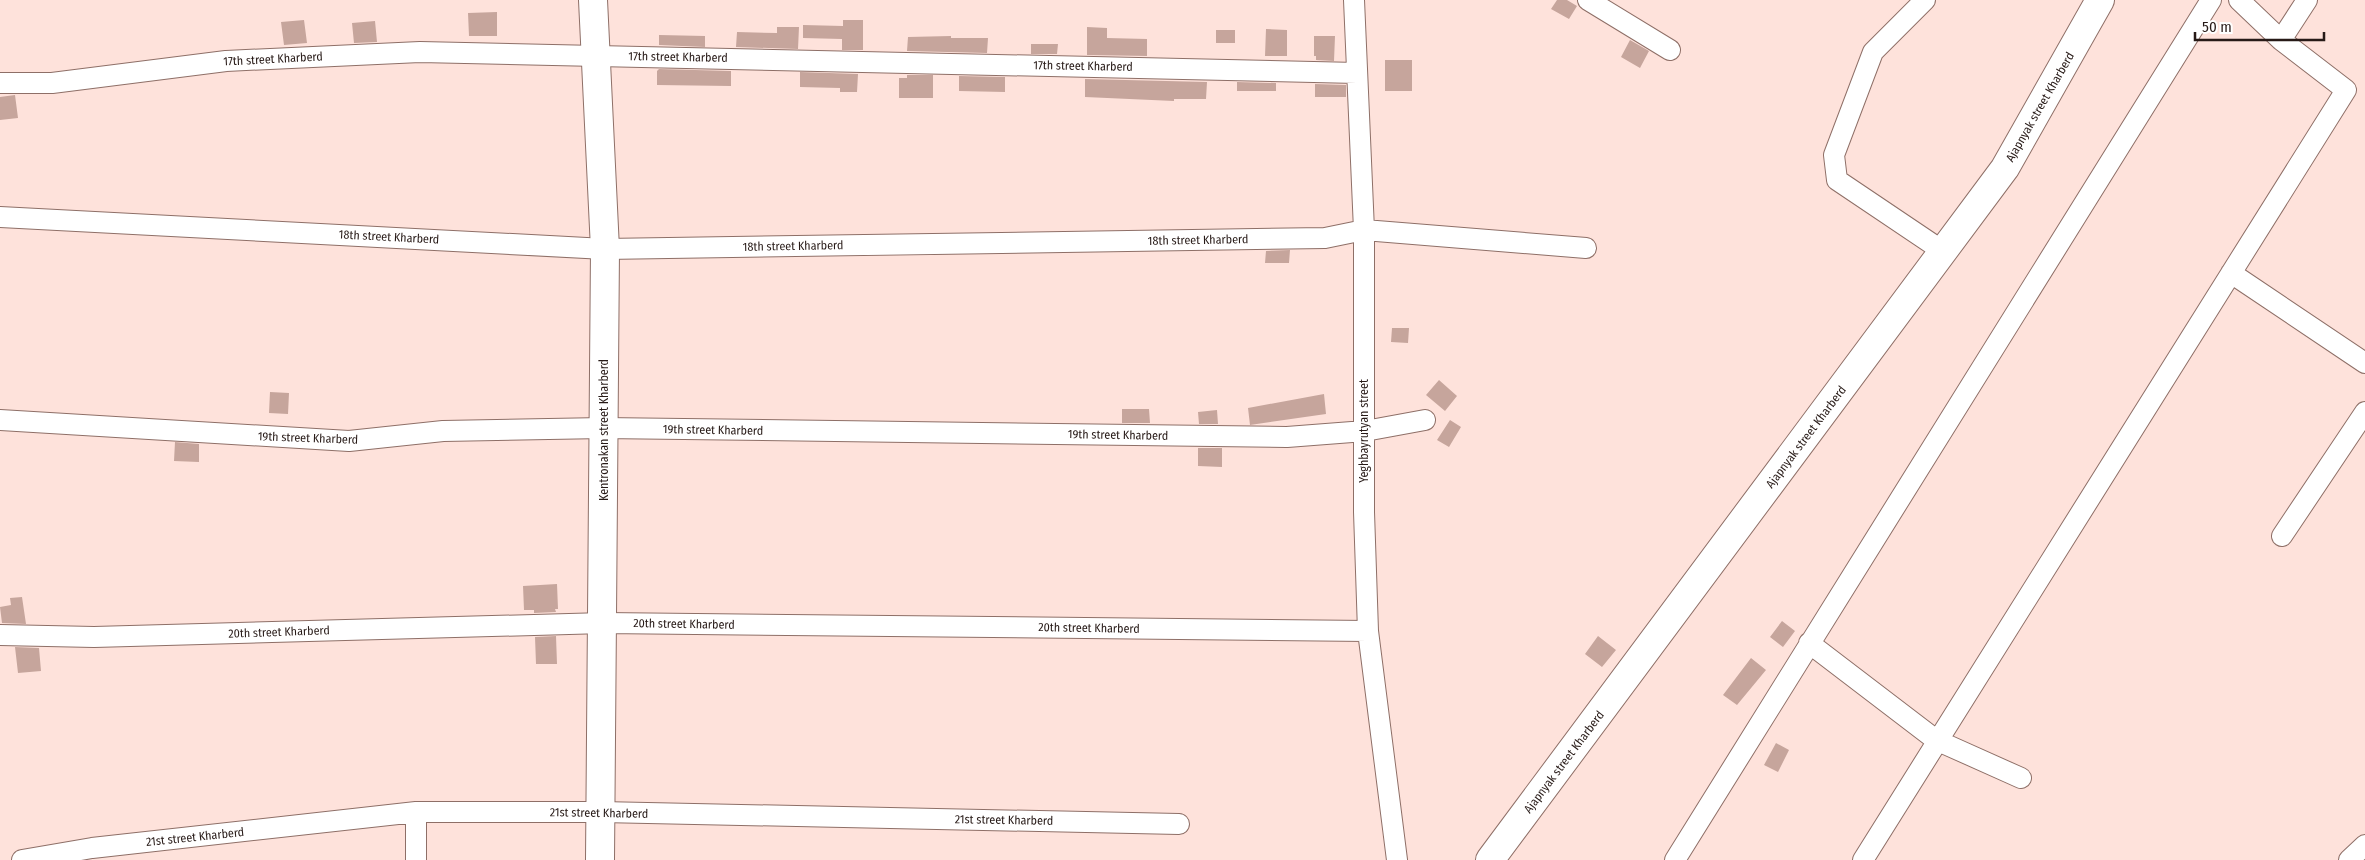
<svg xmlns="http://www.w3.org/2000/svg" width="2365" height="860" viewBox="0 0 2365 860" font-family="'Fira Sans Condensed',sans-serif">
  <rect width="100%" height="100%" fill="#fee2db"/>
  <path fill="#c6a59c" d="M 1557,0 L 1567,0 L 1577,6 L 1569,19 L 1551,9 Z
    M 497,12 L 497,36 L 469,36 L 468,13 Z
    M 304,20 L 307,43 L 284,45 L 281,22 Z
    M 843,20 L 863,20 L 863,50 L 842,50 L 842,39 L 803,38 L 803,25 L 843,26 Z
    M 375,21 L 377,42 L 354,43 L 352,23 Z
    M 777,27 L 799,27 L 798,49 L 736,47 L 737,32 L 777,33 Z
    M 1087,27 L 1107,28 L 1107,38 L 1147,39 L 1147,56 L 1087,55 Z
    M 1266,29 L 1287,30 L 1287,56 L 1265,56 Z
    M 1216,30 L 1235,30 L 1235,43 L 1216,43 Z
    M 659,35 L 705,36 L 705,47 L 659,45 Z
    M 951,36 L 951,38 L 988,38 L 987,53 L 907,51 L 908,37 Z
    M 1314,36 L 1335,36 L 1334,61 L 1316,60 L 1316,56 L 1314,56 Z
    M 1630,40 L 1649,51 L 1640,68 L 1621,57 Z
    M 1031,44 L 1058,44 L 1057,54 L 1031,54 Z
    M 1385,60 L 1412,60 L 1412,91 L 1385,91 Z
    M 659,69 L 731,71 L 731,86 L 657,85 L 657,71 Z
    M 800,72 L 858,74 L 857,92 L 840,92 L 840,88 L 800,87 Z
    M 907,75 L 933,75 L 933,98 L 899,98 L 899,78 L 907,78 Z
    M 959,76 L 1005,77 L 1005,92 L 959,91 Z
    M 1085,79 L 1207,82 L 1206,99 L 1174,99 L 1174,101 L 1085,97 Z
    M 1237,82 L 1276,83 L 1276,91 L 1237,91 Z
    M 1315,84 L 1346,85 L 1346,97 L 1315,97 Z
    M 15,95 L 18,118 L 0,120 L 0,97 Z
    M 1290,250 L 1289,263 L 1265,263 L 1266,251 Z
    M 1392,328 L 1409,328 L 1408,343 L 1391,342 Z
    M 1439,380 L 1457,396 L 1445,411 L 1426,395 Z
    M 270,392 L 289,393 L 288,414 L 269,413 Z
    M 1324,394 L 1326,414 L 1250,425 L 1248,408 Z
    M 1122,409 L 1149,409 L 1150,423 L 1122,423 Z
    M 1217,410 L 1218,424 L 1199,424 L 1198,412 Z
    M 1450,420 L 1461,427 L 1449,447 L 1437,440 Z
    M 175,442 L 199,444 L 199,462 L 174,461 Z
    M 1198,448 L 1222,448 L 1222,467 L 1198,466 Z
    M 557,584 L 558,609 L 555,609 L 556,612 L 534,613 L 534,610 L 524,610 L 523,586 Z
    M 22,597 L 26,624 L 2,623 L 0,607 L 11,605 L 10,598 Z
    M 1782,621 L 1795,631 L 1783,647 L 1770,637 Z
    M 556,636 L 557,664 L 536,664 L 535,637 Z
    M 1598,636 L 1616,650 L 1602,667 L 1585,654 Z
    M 15,647 L 39,648 L 41,671 L 18,673 Z
    M 1751,658 L 1766,670 L 1737,705 L 1723,695 Z
    M 1776,743 L 1789,750 L 1778,772 L 1764,765 Z"/>
  <g fill="none" stroke-linecap="round" stroke-linejoin="round">
    <g stroke="#8e6f67" stroke-width="22">
      <path id="street" d="M 1354,0 L 1364,230 L 1364,512 L 1368,631 L 1397,860
        M 1588,0 L 1670,50
        M 1925,0 L 1873,52 L 1834,155 L 1837,180 L 1944,252
        M 2281,40 L 2307,0
        M 0,83 L 52,83 L 226,61 L 420,52 L 1357,73
        M 0,217 L 605,249 L 1325,238 L 1364,230 L 1586,248
        M 2231,273 L 2365,363
        M 0,420 L 349,441 L 443,431 L 603,428 L 1287,437 L 1365,431 L 1425,420
        M 2282,536 L 2365,412
        M 0,635 L 94,637 L 604,623 L 1368,631
        M 1809,643 L 1936,740 L 2021,778
        M 22,860 L 92,848 L 416,812 L 601,812 L 1179,824
        M 416,860 L 416,812
        M 1675,860 L 2211,0
        M 1863,860 L 2346,90 L 2281,40 L 2239,0
        M 2349,860 L 2365,845"/>
    </g>
    <g stroke="#8e6f67" stroke-width="30">
      <path id="secondary" d="M 593,0 L 605,249 L 600,860
        M 1490,860 L 2005,168 L 2100,0"/>
    </g>
    <use href="#street" stroke="#fff" stroke-width="20"/>
    <use href="#secondary" stroke="#fff" stroke-width="28"/>
  </g>
  <g text-anchor="middle" stroke-width="4.5" stroke-linejoin="round" paint-order="stroke">
    <g font-size="12" fill="#271a17" stroke="#fff">
      <text transform="translate(678 57) rotate(1)" y="4">17th street Kharberd</text>
      <text transform="translate(273 59) rotate(-3)" y="4">17th street Kharberd</text>
      <text transform="translate(1083 66) rotate(1)" y="4">17th street Kharberd</text>
      <text transform="translate(2040 107) rotate(-60)" y="4">Ajapnyak street Kharberd</text>
      <text transform="translate(389 237) rotate(3)" y="4">18th street Kharberd</text>
      <text transform="translate(1198 240) rotate(-1)" y="4">18th street Kharberd</text>
      <text transform="translate(793 246) rotate(-1)" y="4">18th street Kharberd</text>
      <text transform="translate(604 430) rotate(-90)" y="4">Kentronakan street Kharberd</text>
      <text transform="translate(713 430) rotate(1)" y="4">19th street Kharberd</text>
      <text transform="translate(1364 431) rotate(-90)" y="4">Yeghbayrutyan street</text>
      <text transform="translate(1118 435) rotate(1)" y="4">19th street Kharberd</text>
      <text transform="translate(1806 437) rotate(-53)" y="4">Ajapnyak street Kharberd</text>
      <text transform="translate(308 438) rotate(2)" y="4">19th street Kharberd</text>
      <text transform="translate(684 624) rotate(1)" y="4">20th street Kharberd</text>
      <text transform="translate(1089 628) rotate(1)" y="4">20th street Kharberd</text>
      <text transform="translate(279 632) rotate(-2)" y="4">20th street Kharberd</text>
      <text transform="translate(1564 762) rotate(-53)" y="4">Ajapnyak street Kharberd</text>
      <text transform="translate(599 813) rotate(1)" y="4">21st street Kharberd</text>
      <text transform="translate(1004 820) rotate(1)" y="4">21st street Kharberd</text>
      <text transform="translate(195 837) rotate(-6)" y="4">21st street Kharberd</text>
    </g>
  </g>
  <path d="M2195 32v8h129v-8" fill="none" stroke="#271a17" stroke-width="2.5"/>
  <text x="2202" y="32" font-size="15" fill="#271a17" stroke="#ffffff" stroke-width="4" paint-order="stroke">50 m</text>
</svg>
